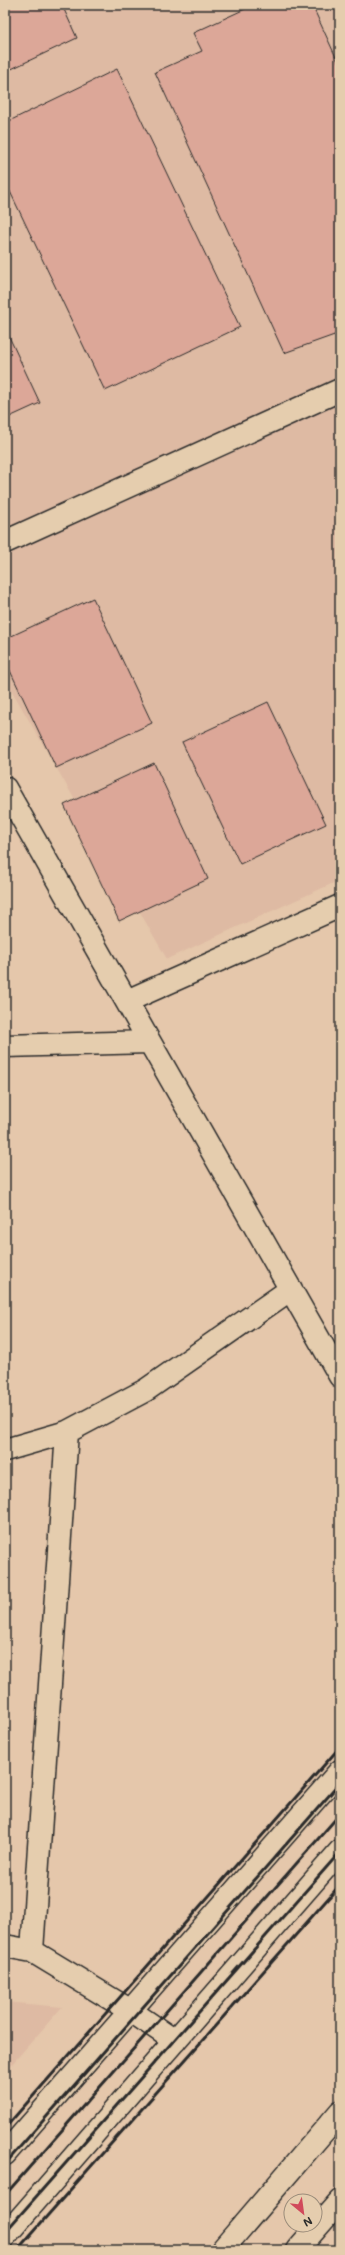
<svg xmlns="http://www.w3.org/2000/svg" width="345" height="2255" viewBox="0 0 345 2255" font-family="Mali,sans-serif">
  <rect width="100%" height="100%" fill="#e5c7ab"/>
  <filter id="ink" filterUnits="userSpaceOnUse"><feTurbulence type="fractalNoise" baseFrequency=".025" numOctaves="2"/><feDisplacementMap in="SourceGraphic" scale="8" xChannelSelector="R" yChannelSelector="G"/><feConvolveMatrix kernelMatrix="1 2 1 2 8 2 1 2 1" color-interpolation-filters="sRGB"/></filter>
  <g filter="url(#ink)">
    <path fill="#debaa3" d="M 5,5 L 340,5 L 340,880 L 167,959 L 5,679 Z
      M 5,2002 L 62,2007 L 5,2072 Z"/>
    <path fill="#dca798" stroke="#2b2b2b" d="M 5,5 L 62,5 L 77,38 L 5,72 Z
      M 243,5 L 312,5 L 340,66 L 340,333 L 284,353 L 155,72 L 202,51 L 193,33 L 245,9 Z
      M 117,69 L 240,327 L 105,391 L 5,181 L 5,123 Z
      M 5,328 L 40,403 L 5,419 Z
      M 93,598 L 152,723 L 56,768 L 5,660 L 5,639 Z
      M 268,702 L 326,824 L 240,864 L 182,742 Z
      M 154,763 L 208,879 L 119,921 L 64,805 Z"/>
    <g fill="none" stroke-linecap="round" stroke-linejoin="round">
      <g stroke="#2b2b2b" stroke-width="25">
        <path id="minor" d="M 5,542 L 340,390
          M 5,788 L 340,1376
          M 127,1001 L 340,906
          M 5,1046 L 149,1042
          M 5,1450 L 67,1432 L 146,1390 L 291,1289
          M 5,1946 L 32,1951 L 131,2011 L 175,2041
          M 32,1951 L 67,1432
          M 5,2154 L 340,1771
          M 5,2236 L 340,1851
          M 222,2250 L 340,2112"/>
      </g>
      <g stroke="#2b2b2b" stroke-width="25">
        <path id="highway" d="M 297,2250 L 340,2201"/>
      </g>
      <use href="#minor" stroke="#e5cdae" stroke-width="22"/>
      <use href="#highway" stroke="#e5cdae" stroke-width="22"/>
      <path stroke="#2b2b2b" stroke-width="3" d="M 5,2128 L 340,1747
        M 5,2164 L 340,1783
        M 5,2195 L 340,1814
        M 5,2232 L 340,1852
        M 17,2250 L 340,1885"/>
    </g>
  </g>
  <rect width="345" height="2255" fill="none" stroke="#e5cdae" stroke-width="20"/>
  <rect x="10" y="10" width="325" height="2235" fill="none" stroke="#2b2b2b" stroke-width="1.5" filter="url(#ink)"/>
  <g transform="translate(303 2213) rotate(151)"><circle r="19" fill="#e5cdae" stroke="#9b8c7a"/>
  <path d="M0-3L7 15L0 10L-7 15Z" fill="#d1495b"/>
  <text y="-6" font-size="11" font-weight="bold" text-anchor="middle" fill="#2b2b2b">N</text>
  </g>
</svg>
